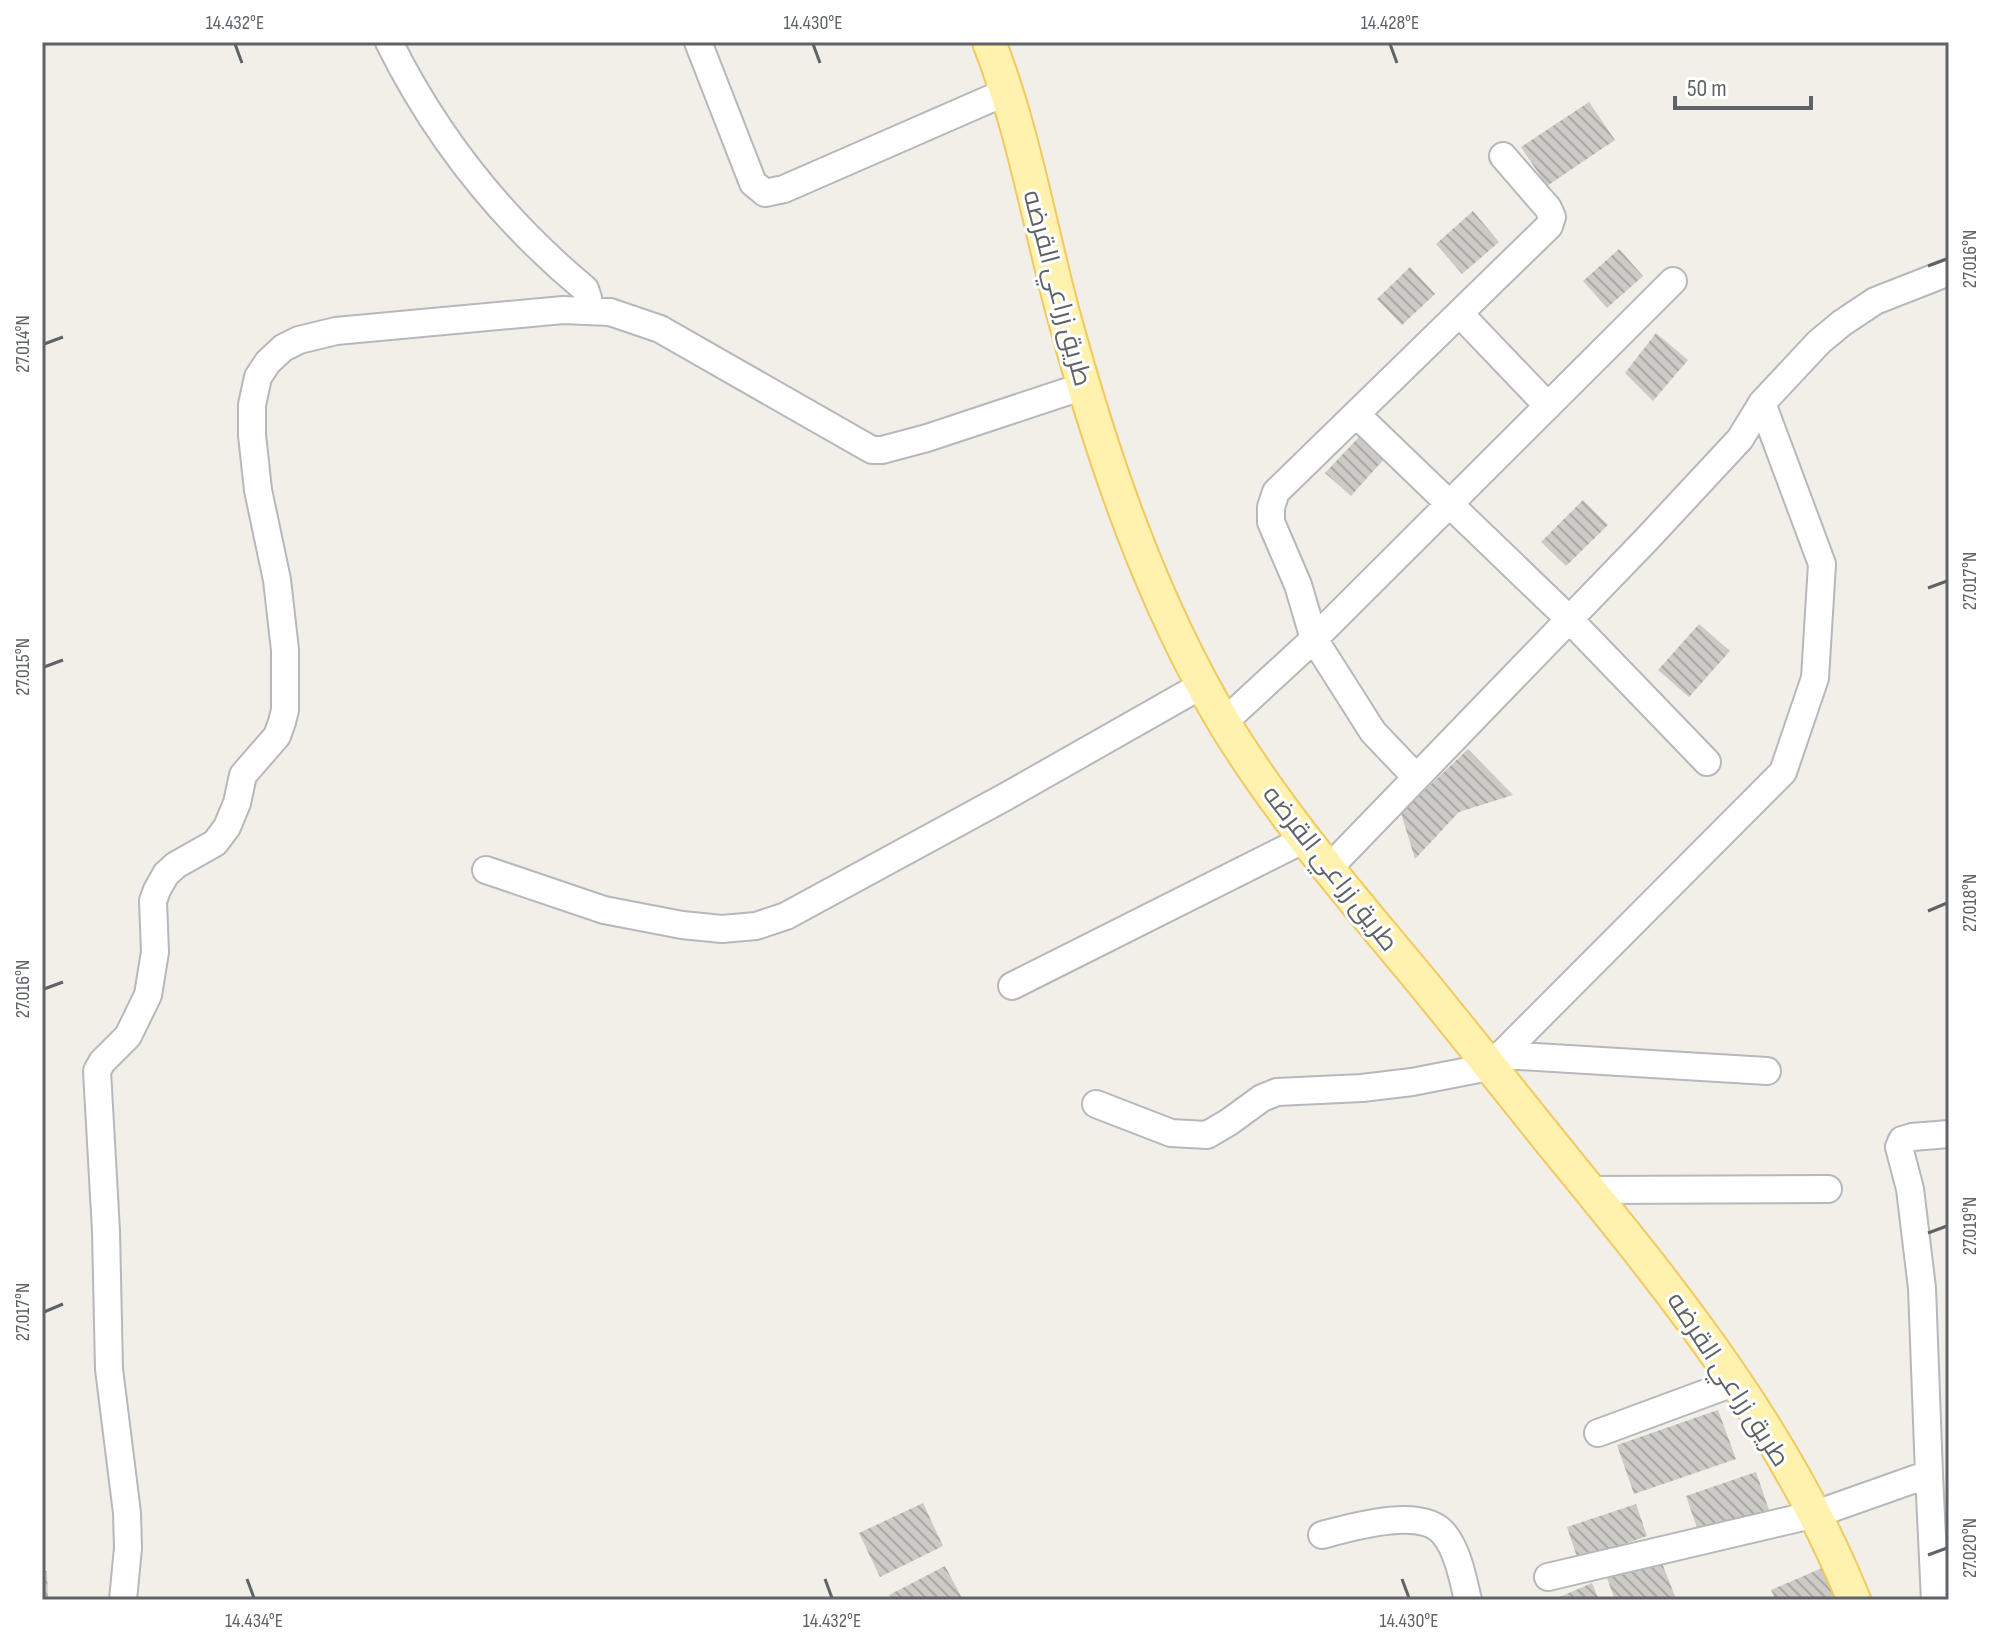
<svg xmlns="http://www.w3.org/2000/svg" width="1991" height="1642" viewBox="0 0 1991 1642" font-family="'Sofia Sans Condensed',Cairo,sans-serif">
  <defs>
    <pattern id="building-back-hatch" width="6" height="6" patternUnits="userSpaceOnUse" patternTransform="scale(2)"><rect width="6" height="6" fill="#cccac5"/><path d="M-1 5l2 2M0 0l6 6M5-1l2 2" fill="none" stroke="#a9a8a4"/></pattern>
  </defs>
  <rect width="100%" height="100%" fill="#f1efe8"/>
  <path fill="url(#building-back-hatch)" d="M 1589,102 L 1615,140 L 1547,186 L 1521,147 Z
    M 1473,211 L 1499,242 L 1462,274 L 1436,244 Z
    M 1619,249 L 1643,276 L 1607,308 L 1583,281 Z
    M 1410,267 L 1435,294 L 1402,325 L 1377,299 Z
    M 1656,333 L 1688,360 L 1653,401 L 1625,373 Z
    M 1359,437 L 1384,459 L 1351,496 L 1325,473 Z
    M 1583,500 L 1608,525 L 1566,566 L 1541,542 Z
    M 1699,624 L 1730,651 L 1689,697 L 1658,670 Z
    M 1468,749 L 1513,795 L 1459,812 L 1415,859 L 1401,813 Z
    M 1718,1410 L 1736,1459 L 1634,1494 L 1617,1445 Z
    M 1756,1472 L 1769,1510 L 1699,1534 L 1686,1496 Z
    M 923,1503 L 943,1546 L 880,1577 L 859,1533 Z
    M 1636,1504 L 1647,1536 L 1578,1560 L 1567,1527 Z
    M 1660,1558 L 1676,1599 L 1615,1600 L 1607,1578 Z
    M 945,1566 L 963,1600 L 892,1600 L 889,1595 Z
    M 1822,1568 L 1836,1600 L 1776,1600 L 1771,1590 Z
    M 42,1571 L 47,1571 L 48,1600 L 42,1600 Z
    M 1592,1583 L 1599,1600 L 1558,1600 L 1557,1598 Z"/>
  <g fill="none" stroke-linecap="round" stroke-linejoin="round">
    <g stroke="#b5b8bc" stroke-width="30">
      <path id="minor" d="M 389,42 C 437,139 502,220 585,289 L 588,298 L 585,309
        M 698,42 L 753,183 L 765,193 L 784,189 L 1006,92
        M 1460,314 L 1548,406
        M 1356,414 L 1569,619 L 1707,762
        M 1224,722 L 1314,639 L 1673,281
        M 1416,777 L 1373,732 L 1314,639 L 1298,585 L 1271,522 L 1271,507 L 1276,492 L 1549,226 L 1552,217 L 1548,208 L 1503,156
        M 1328,869 L 1646,540 L 1740,439 L 1762,403 L 1819,342 L 1842,323 L 1875,301 L 1949,272
        M 486,870 L 604,910 L 682,925 L 722,929 L 756,926 L 786,916 L 1005,797 L 1204,684
        M 1012,986 L 1305,839
        M 1503,1055 L 1767,1071
        M 1096,1104 L 1171,1133 L 1207,1135 L 1229,1122 L 1262,1098 L 1277,1092 L 1362,1088 L 1412,1082 L 1489,1067 L 1783,772 L 1815,678 L 1822,564 L 1762,403
        M 1590,1190 L 1828,1189
        M 1598,1433 L 1736,1382
        M 1929,1474 L 1935,1600
        M 1322,1535 C 1352,1527 1422,1506 1444,1534 C 1458,1551 1463,1579 1468,1600
        M 1548,1577 L 1816,1514 L 1929,1474 L 1922,1288 L 1910,1189 L 1899,1147 L 1902,1140 L 1912,1137 L 1949,1134
        M 123,1600 L 128,1548 L 127,1513 L 109,1369 L 106,1231 L 97,1071 L 102,1062 L 128,1036 L 148,995 L 155,952 L 153,901 L 157,890 L 166,874 L 176,865 L 215,843 L 227,827 L 237,803 L 243,775 L 277,736 L 282,722 L 285,710 L 285,650 L 277,580 L 258,490 L 252,435 L 252,405 L 258,377 L 268,362 L 283,348 L 299,340 L 336,331 L 563,310 L 610,312 L 660,329 L 872,450 L 882,450 L 927,438 L 1084,386"/>
    </g>
    <g stroke="#f2c960" stroke-width="36">
      <path id="major" d="M 989,42 C 1023,129 1039,223 1063,313 C 1102,456 1150,599 1226,726 C 1280,814 1347,892 1413,971 C 1465,1034 1515,1098 1567,1162 C 1679,1299 1787,1434 1854,1600"/>
    </g>
    <use href="#minor" stroke="#fff" stroke-width="26"/>
    <use href="#major" stroke="#fff2af" stroke-width="32"/>
  </g>
  <path fill="none" stroke="#5f6368" stroke-width="3" d="M 235,44 L 242,63M 813,44 L 820,63M 1390,44 L 1397,63M 1928,266 L 1947,259M 44,344 L 63,337M 1928,588 L 1947,581M 44,667 L 63,660M 1928,911 L 1947,903M 44,989 L 63,982M 1928,1233 L 1947,1226M 44,1312 L 63,1304M 1928,1555 L 1947,1548M 247,1579 L 254,1598M 825,1579 L 832,1598M 1402,1579 L 1409,1598"/>
  <g text-anchor="middle" stroke-width="6" stroke-linejoin="round" paint-order="stroke">
    <g font-size="26" fill="#5f6368" stroke="#fff">
      <text transform="translate(1058 288) rotate(75)" y="9">طريق زراعي القرضه</text>
      <text transform="translate(1331 868) rotate(52)" y="9">طريق زراعي القرضه</text>
      <text transform="translate(1729 1379) rotate(57)" y="9">طريق زراعي القرضه</text>
    </g>
  </g>
  <rect width="1991" height="1642" fill="none" stroke="#ffffff" stroke-width="88"/>
  <path d="M1675 96v12h136v-12" fill="none" stroke="#5f6368" stroke-width="4"/>
  <text x="1687" y="96" font-size="24" fill="#5f6368" stroke="#ffffff" stroke-width="6" paint-order="stroke">50 m</text>
  <rect x="44" y="44" width="1903" height="1554" fill="none" stroke="#5f6368" stroke-width="3"/>
  <g font-size="20" text-anchor="middle" fill="#5f6368">
    <text x="235" y="29">14.432°E</text>
    <text x="813" y="29">14.430°E</text>
    <text x="1390" y="29">14.428°E</text>
    <text transform="translate(1969 259) rotate(-90)" y="7">27.016°N</text>
    <text transform="translate(22 344) rotate(-90)" y="7">27.014°N</text>
    <text transform="translate(1969 581) rotate(-90)" y="7">27.017°N</text>
    <text transform="translate(22 667) rotate(-90)" y="7">27.015°N</text>
    <text transform="translate(1969 903) rotate(-90)" y="7">27.018°N</text>
    <text transform="translate(22 989) rotate(-90)" y="7">27.016°N</text>
    <text transform="translate(1969 1226) rotate(-90)" y="7">27.019°N</text>
    <text transform="translate(22 1312) rotate(-90)" y="7">27.017°N</text>
    <text transform="translate(1969 1548) rotate(-90)" y="7">27.020°N</text>
    <text x="254" y="1627">14.434°E</text>
    <text x="832" y="1627">14.432°E</text>
    <text x="1409" y="1627">14.430°E</text>
  </g>
</svg>
